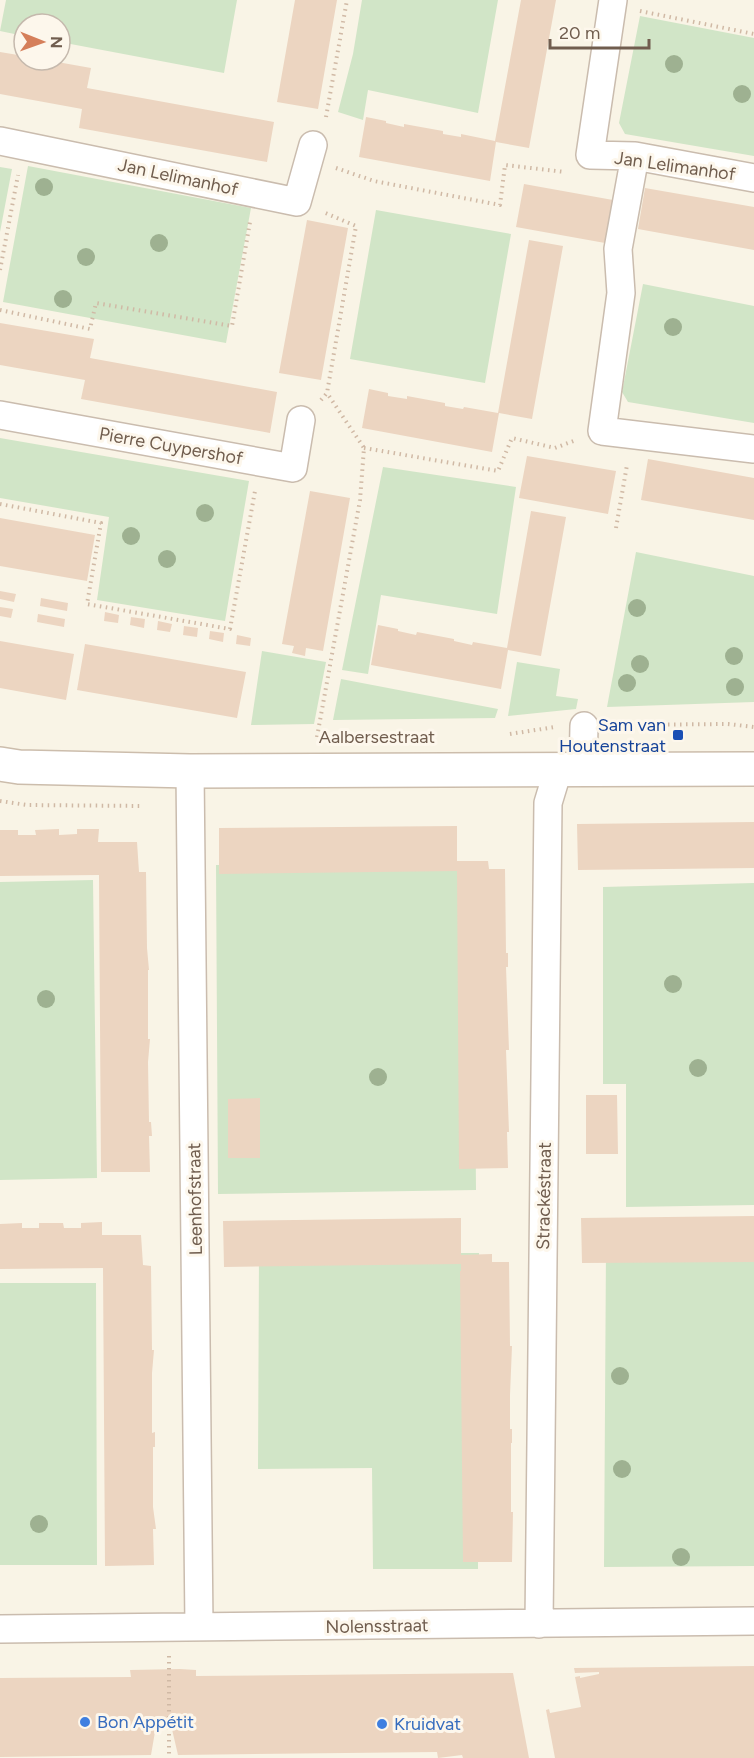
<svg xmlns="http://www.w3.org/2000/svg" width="754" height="1758" viewBox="0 0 754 1758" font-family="Figtree,sans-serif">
  <rect width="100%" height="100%" fill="#f9f4e6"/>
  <path fill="#d1e5c7" d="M 6,0 L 237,0 L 224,73 L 60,42 L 60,24 L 24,24 L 24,36 L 0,31 Z
    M 362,0 L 498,0 L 478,113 L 368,90 L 363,120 L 338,112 L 353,54 Z
    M 640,16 L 754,38 L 754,156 L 625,134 L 619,123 Z
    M 28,166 L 251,208 L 226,343 L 3,302 Z
    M 0,167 L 12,169 L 0,232 Z
    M 376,210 L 511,234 L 485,383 L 350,359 Z
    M 643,284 L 754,306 L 754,423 L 628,402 L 622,392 Z
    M 0,438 L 249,481 L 225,621 L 97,600 L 109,517 L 0,498 Z
    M 383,467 L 516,487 L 497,614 L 381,595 L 368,674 L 342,670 Z
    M 636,552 L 754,576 L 754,702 L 607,707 Z
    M 262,651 L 326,662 L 314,724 L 251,725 Z
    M 517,662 L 560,669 L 556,696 L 578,699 L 576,709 L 508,716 Z
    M 341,679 L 498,709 L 495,718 L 333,720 Z
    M 216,865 L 473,865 L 476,1190 L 218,1194 Z
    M 93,880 L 97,1178 L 0,1180 L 0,882 Z
    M 754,883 L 754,1205 L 626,1207 L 626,1084 L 603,1084 L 603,887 Z
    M 754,1247 L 754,1566 L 604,1567 L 606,1248 Z
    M 259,1253 L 479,1253 L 478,1569 L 373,1569 L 372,1468 L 258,1469 Z
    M 0,1283 L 96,1283 L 97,1565 L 0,1565 Z"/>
  <path fill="#ecd5c1" d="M 295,0 L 337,0 L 318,109 L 277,102 Z
    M 521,0 L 556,0 L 529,148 L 496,142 L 490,181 L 359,157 L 366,117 L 386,121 L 386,123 L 404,127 L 404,124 L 443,131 L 443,134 L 461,137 L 461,134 L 495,141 Z
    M 0,52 L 24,56 L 24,60 L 46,60 L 91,68 L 87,88 L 274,122 L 267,162 L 79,128 L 82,109 L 0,94 Z
    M 524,184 L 613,200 L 605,243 L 516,227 Z
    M 645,188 L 754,207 L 754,250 L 638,229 Z
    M 307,220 L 348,228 L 321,380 L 279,373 Z
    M 529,240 L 563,246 L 532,419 L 499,413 L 492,452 L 362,428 L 369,389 L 388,393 L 388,396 L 407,399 L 407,396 L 445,403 L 445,406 L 463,409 L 464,407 L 498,413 Z
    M 0,323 L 94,339 L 90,358 L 277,392 L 270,433 L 81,399 L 85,380 L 0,365 Z
    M 527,456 L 616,471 L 608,514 L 519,498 Z
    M 648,459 L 754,478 L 754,520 L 641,500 Z
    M 310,491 L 350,498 L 323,651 L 306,648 L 305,656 L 292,653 L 294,646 L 282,644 Z
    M 531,511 L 566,517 L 541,656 L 508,650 L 501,689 L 371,665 L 378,625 L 398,629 L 398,631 L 416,635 L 417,632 L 454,639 L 454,641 L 472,645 L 473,642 L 507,648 Z
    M 0,518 L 95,535 L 87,581 L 0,566 Z
    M 0,591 L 16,594 L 14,602 L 0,599 Z
    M 41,598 L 68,603 L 67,611 L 40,606 Z
    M 0,607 L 13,609 L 11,618 L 0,616 Z
    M 105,612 L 119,615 L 118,623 L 104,621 Z
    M 38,614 L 65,619 L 64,627 L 37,622 Z
    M 131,617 L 145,619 L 144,628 L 130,625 Z
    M 158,621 L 172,624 L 170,632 L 157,630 Z
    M 184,626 L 198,628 L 197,637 L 183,635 Z
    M 210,631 L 224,633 L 223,642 L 209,639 Z
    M 237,635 L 251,638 L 250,646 L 236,644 Z
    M 0,641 L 74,654 L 66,700 L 0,688 Z
    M 85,644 L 246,672 L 237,718 L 77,690 Z
    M 754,822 L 754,868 L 578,870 L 577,824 Z
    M 457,826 L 457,861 L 488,861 L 489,869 L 505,869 L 506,953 L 508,953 L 508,967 L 506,967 L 509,1050 L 506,1050 L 509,1132 L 507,1132 L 508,1168 L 459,1169 L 457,871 L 219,874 L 219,828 Z
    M 59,829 L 59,835 L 77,834 L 77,829 L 99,829 L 98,842 L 137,842 L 139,872 L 146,872 L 147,948 L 149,970 L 148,970 L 148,1039 L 150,1039 L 148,1062 L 149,1122 L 151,1122 L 152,1136 L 149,1136 L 150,1172 L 101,1172 L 99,875 L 0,876 L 0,830 L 18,830 L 18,835 L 36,835 L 35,830 Z
    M 586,1095 L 617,1095 L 618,1154 L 586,1154 Z
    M 260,1098 L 260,1158 L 228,1158 L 228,1099 Z
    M 754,1216 L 754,1262 L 582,1263 L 581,1218 Z
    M 461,1218 L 461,1255 L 492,1254 L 492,1262 L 509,1262 L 510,1346 L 512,1346 L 510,1395 L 510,1429 L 512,1429 L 512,1443 L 511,1443 L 511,1512 L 513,1512 L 512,1562 L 463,1562 L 460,1271 L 461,1271 L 461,1264 L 224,1267 L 223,1221 Z
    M 102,1222 L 102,1235 L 141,1235 L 143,1265 L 151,1266 L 152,1350 L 154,1350 L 152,1373 L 152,1433 L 155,1432 L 155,1447 L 153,1447 L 153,1507 L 156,1529 L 153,1529 L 154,1565 L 105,1566 L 103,1268 L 0,1269 L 0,1224 L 22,1223 L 22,1228 L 39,1228 L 39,1223 L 63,1223 L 64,1228 L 81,1228 L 81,1223 Z
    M 754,1666 L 754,1758 L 555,1758 L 546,1710 L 549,1709 L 550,1713 L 581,1707 L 575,1677 L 580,1676 L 580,1678 L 599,1674 L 599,1672 L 575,1673 L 574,1668 Z
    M 180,1669 L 196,1670 L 196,1676 L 513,1673 L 529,1758 L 463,1758 L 462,1755 L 438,1758 L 437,1752 L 178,1755 L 171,1725 L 156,1726 L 151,1755 L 0,1757 L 0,1678 L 131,1677 L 130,1670 Z"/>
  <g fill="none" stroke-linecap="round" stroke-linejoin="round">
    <g stroke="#cabcae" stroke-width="30">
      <path id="street" d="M 613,0 L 590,155 L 635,156 L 754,178
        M 0,141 L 297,202 L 313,145
        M 635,156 L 618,249 L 621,293 L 602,431 L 754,449
        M 0,415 L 293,468 L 301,420
        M 583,770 L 584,726
        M 190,771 L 199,1627
        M 539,1624 L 548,803 L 558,770
        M 0,1629 L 754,1621"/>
    </g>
    <g stroke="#ccbdac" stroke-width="36">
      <path id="secondary" d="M 0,764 L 19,767 L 190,771 L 754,769"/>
    </g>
    <path stroke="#d0b9a5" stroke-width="4" stroke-dasharray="1.5 4.5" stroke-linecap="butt" d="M 640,11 L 754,34
      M 326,117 L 347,0
      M 336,168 L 374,181 L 500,205 L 505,165 L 565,172
      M 0,270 L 18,175
      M 0,310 L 90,329 L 96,303 L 232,326 L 250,222
      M 321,400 L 327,393 L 356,226 L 323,212
      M 364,448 L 498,471 L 512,438 L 555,448 L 576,440
      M 0,504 L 101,523 L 87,604 L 230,629 L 255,491
      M 616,528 L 627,465
      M 614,725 L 728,724 L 754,727
      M 510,734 L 555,727
      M 317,737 L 360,500 L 364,448 L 327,393
      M 0,801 L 27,805 L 143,806
      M 169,1656 L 169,1758"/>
    <use href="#street" stroke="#fff" stroke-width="27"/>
    <use href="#secondary" stroke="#fff" stroke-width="33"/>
  </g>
  <g fill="#9eb191">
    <circle cx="674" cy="64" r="9"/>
    <circle cx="742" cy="94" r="9"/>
    <circle cx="44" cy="187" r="9"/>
    <circle cx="159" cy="243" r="9"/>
    <circle cx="86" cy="257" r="9"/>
    <circle cx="63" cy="299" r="9"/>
    <circle cx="673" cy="327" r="9"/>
    <circle cx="205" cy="513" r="9"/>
    <circle cx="131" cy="536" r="9"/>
    <circle cx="167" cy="559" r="9"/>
    <circle cx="637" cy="608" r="9"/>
    <circle cx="734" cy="656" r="9"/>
    <circle cx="640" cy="664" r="9"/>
    <circle cx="627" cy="683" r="9"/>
    <circle cx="735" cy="687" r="9"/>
    <circle cx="673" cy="984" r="9"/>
    <circle cx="46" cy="999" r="9"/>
    <circle cx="698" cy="1068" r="9"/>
    <circle cx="378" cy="1077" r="9"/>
    <circle cx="620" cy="1376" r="9"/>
    <circle cx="622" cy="1469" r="9"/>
    <circle cx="39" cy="1524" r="9"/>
    <circle cx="681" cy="1557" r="9"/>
  </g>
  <rect fill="#1a4fb4" stroke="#fdf7ec" stroke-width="2" x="672" y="729" width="12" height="12" rx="3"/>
  <g fill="#3f7fe0" stroke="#fdf7ec" stroke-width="2">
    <circle cx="85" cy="1722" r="6"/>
    <circle cx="382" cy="1724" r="6"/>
  </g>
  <g text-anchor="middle" stroke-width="6" stroke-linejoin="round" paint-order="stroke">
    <g font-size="18" fill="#705d4e" stroke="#fdf7ec">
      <text transform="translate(675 166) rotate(8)" y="6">Jan Lelimanhof</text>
      <text transform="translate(178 177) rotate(12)" y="6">Jan Lelimanhof</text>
      <text transform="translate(171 446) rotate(10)" y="6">Pierre Cuypershof</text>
      <text x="377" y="743">Aalbersestraat</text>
      <text transform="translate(544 1196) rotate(-89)" y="6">Strackéstraat</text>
      <text transform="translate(195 1199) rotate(-91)" y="6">Leenhofstraat</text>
      <text transform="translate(377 1626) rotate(-1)" y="6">Nolensstraat</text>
    </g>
    <g font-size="18" fill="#164399" stroke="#fdf7ec" text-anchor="end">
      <text x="666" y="731">Sam van<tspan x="666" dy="21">Houtenstraat</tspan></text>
    </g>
    <g font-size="18" fill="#366cbe" stroke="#fdf7ec" text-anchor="start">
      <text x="97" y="1728">Bon Appétit</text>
      <text x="394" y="1730">Kruidvat</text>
    </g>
  </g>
  <g transform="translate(42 42) rotate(91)"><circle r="28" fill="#fdf7ec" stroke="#c5b9ad" stroke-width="1.5"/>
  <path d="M0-4.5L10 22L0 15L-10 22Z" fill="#d57f5a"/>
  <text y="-9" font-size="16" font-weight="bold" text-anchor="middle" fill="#705d4e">N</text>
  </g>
  <path d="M550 39v9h99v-9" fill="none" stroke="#705d4e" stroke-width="3"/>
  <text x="559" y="39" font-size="18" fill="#705d4e" stroke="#fdf7ec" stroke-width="4.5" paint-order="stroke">20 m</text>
</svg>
